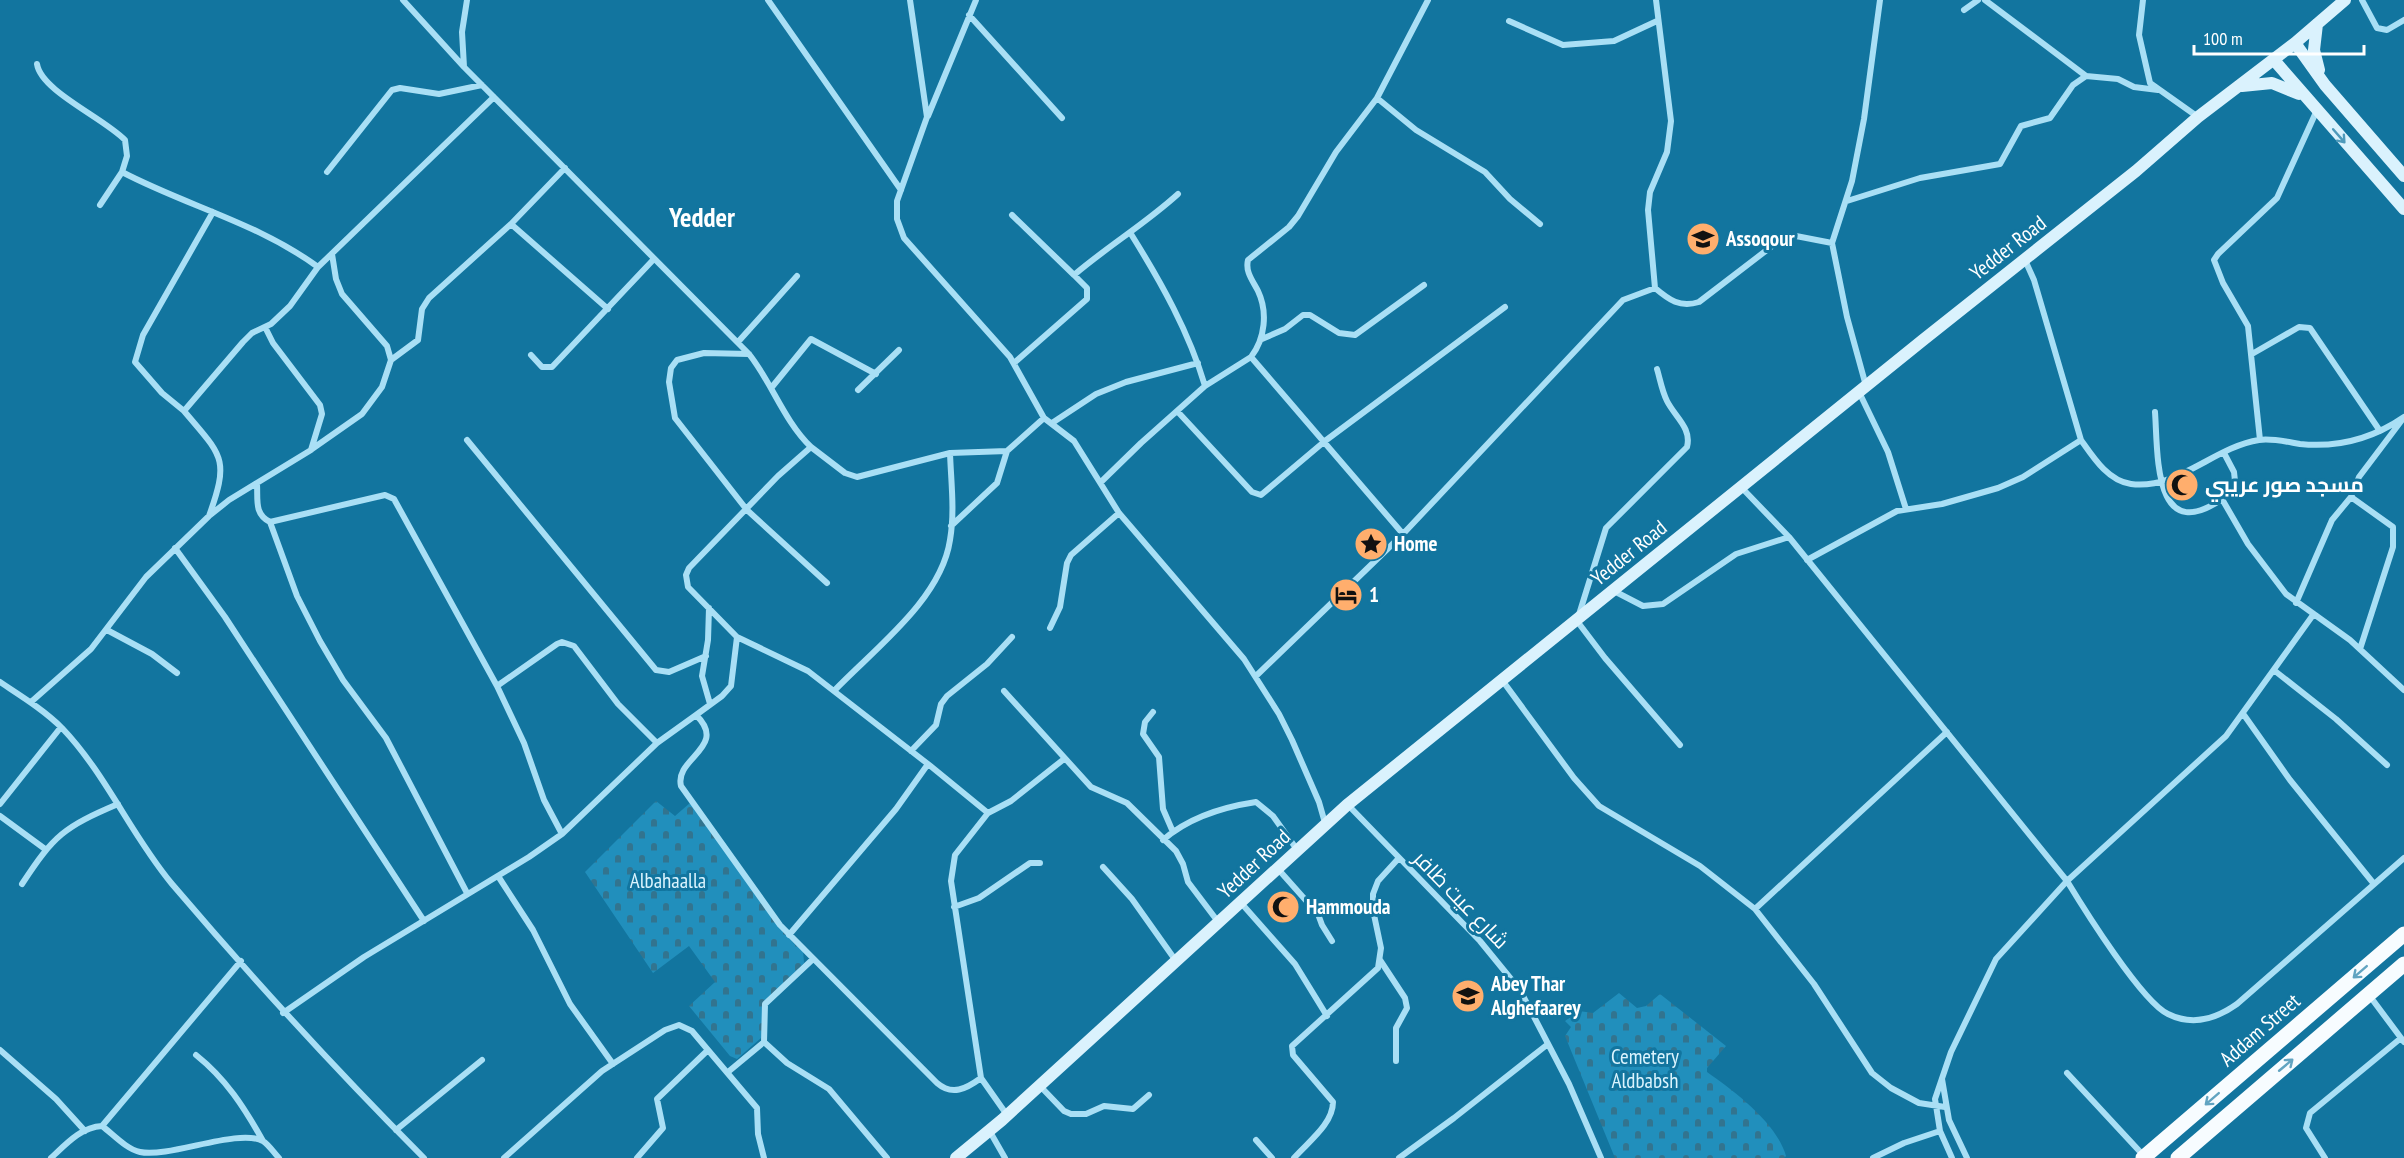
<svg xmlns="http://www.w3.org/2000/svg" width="2404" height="1158" viewBox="0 0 2404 1158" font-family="'PT Sans Narrow',Cairo,sans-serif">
  <defs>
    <pattern id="cemetery-stones" width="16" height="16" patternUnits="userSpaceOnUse" patternTransform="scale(1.5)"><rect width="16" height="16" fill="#218fbc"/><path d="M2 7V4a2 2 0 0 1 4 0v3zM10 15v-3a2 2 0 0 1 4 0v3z" fill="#32748f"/></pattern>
  </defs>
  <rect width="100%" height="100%" fill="#12759f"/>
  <path fill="url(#cemetery-stones)" d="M 656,801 L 675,816 L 690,803 L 794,944 L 803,950 L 804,963 L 770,996 L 761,1038 L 737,1059 L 730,1056 L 689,1006 L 715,982 L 689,946 L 653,973 L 585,872 Z
    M 1619,993 L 1637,1008 L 1646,1006 L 1660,994 L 1726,1046 L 1707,1068 L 1707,1072 C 1734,1091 1777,1123 1786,1156 L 1784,1158 L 1615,1158 L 1565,1036 L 1571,1027 L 1565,1021 L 1579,1011 L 1593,1013 Z"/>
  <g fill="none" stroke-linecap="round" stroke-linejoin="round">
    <path stroke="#a9dff5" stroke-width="6" d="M 403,0 L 464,67
      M 467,0 L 462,32 L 464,67 L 749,354 C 772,383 784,421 811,447
      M 768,0 L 901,190
      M 910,0 L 927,117 L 897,201 L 897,219 L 904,238 L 1010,357 L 1044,418 L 1074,441 L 1119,513 L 1244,659 L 1279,714 L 1292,740 L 1319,802 L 1325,823
      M 1428,0 L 1377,98 L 1416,130 L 1485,172 L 1510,199 L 1540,224
      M 1985,0 L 2086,76 L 2118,79 L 2134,87 L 2158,90
      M 2143,0 L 2139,35 L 2150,83 L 2198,117
      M 2362,0 L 2377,28 L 2387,30 L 2404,20
      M 1964,10 L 1978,0
      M 969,15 L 1062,118
      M 1509,21 L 1563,45 L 1614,41 L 1657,21
      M 37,64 C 41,91 104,118 125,140 L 127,156 L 122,172
      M 928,116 L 976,0
      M 565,168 L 511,224 L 608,309
      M 327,172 L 392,90 L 400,88 L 439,94 L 482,85
      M 1847,201 L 1920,178 L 2000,164 L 2021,126 L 2050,118 L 2073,85 L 2086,76
      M 100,205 L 122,172 C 187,206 258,223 318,267
      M 1012,215 L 1074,275
      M 1131,234 C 1161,282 1189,332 1205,386
      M 1655,288 L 1648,210 L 1650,192 L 1667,152 L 1671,121 L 1656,0
      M 1262,339 L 1285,329 L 1303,315 L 1310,315 L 1339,333 L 1355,335 L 1424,285
      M 738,342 L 797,276
      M 749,354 L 704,353 L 677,360 L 671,368 L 669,382 L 675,418 L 747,510 L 827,583
      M 2252,354 L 2299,327 L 2310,328 L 2380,431
      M 531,355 L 542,367 L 552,367 L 653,260
      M 1251,357 C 1265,339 1268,312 1258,291 C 1253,281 1245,272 1248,260 L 1289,227 L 1298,216 L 1336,152 L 1377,98
      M 391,360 L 418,340 L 422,309 L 429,298 L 511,224
      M 1014,363 L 1087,299 L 1087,288 L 1074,275 C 1108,246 1145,224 1178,194
      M 1657,369 C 1660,379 1662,391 1667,401 C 1675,417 1692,428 1687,447 L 1606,528 L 1577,621 L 1605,658 L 1680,745
      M 1866,386 L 1847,317 L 1832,243 L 1852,181 L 1864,119 L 1880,0
      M 772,387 L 811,339 L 876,374
      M 858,390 L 899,350
      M 1859,392 L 1888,452 L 1906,509
      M 184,411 L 162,393 L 135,362 L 143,335 L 213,212
      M 1178,412 L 1252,492 L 1261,495 L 1325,441 L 1505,307
      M 2155,412 C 2158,453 2153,547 2222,499 L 2248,544 L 2286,594 L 2350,640 L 2404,690
      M 1052,423 L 1096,394 L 1126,382 L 1198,363
      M 467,440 L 656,670 L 669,672 L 706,656
      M 2081,440 C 2093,457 2108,481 2131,484 C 2178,490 2214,447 2259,440 C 2272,438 2288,442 2300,444 C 2339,448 2372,439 2404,417
      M 2260,440 L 2248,326 L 2223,283 L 2214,260 L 2218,254 L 2277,198 L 2317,110
      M 312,449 L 362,414 L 382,387 L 391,360 L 387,346 L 342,294 L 336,279 L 332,254
      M 1101,482 L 1141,443 L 1205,386 L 1251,357 L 1403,534 L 1623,300 L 1655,288 C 1669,300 1680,308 1699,302 L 1776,243 L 1796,236 L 1832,243
      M 257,484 C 258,500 254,514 270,522 L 385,495 L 394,499 L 497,686 L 524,743 L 544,800 L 562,834
      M 1742,488 L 1789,537 L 2067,881 L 1996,959 L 1951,1052 L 1935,1099 L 1940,1131 L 1952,1158
      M 2351,497 L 2393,527 L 2393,547 L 2360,649
      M 2222,499 L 2235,481 L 2234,472 L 2224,453
      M 209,516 C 230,458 222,456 184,411 L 243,342 L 252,333 L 271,324 L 290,306 L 318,267 L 494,97
      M 270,522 L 297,596 L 320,641 L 343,680 L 386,738 L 467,893
      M 951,526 L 997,483 L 1007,451
      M 175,548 L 225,617 L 424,921
      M 1807,560 L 1897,511 L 1942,504 L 1998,488 L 2023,477 L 2081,440 L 2034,280 L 2025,260
      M 1614,591 L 1643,606 L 1663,604 L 1736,554 L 1789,537
      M 2296,603 L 2332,520 L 2351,497 L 2359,477 L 2402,420
      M 709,608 L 708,640 L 702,676 L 710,704
      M 2313,615 L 2226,736 L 2067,881 C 2084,909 2142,1002 2168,1014 C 2192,1026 2216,1019 2237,1004 L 2404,858
      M 1050,628 L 1060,607 L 1067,563 L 1071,555 L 1119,513
      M 107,630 L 152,654 L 177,673
      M 2275,671 L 2336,719 L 2387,765
      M 1256,676 L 1403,534
      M 1502,680 L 1574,778 L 1599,806 L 1700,866 L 1755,909 L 1814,984 L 1872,1073 L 1891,1088 L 1919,1103 L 1945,1107
      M 0,682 C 21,696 44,710 62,728 C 106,774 131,835 172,884 C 253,979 336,1070 424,1158
      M 497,686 L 557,644 L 562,642 L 574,646 L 618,704 L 657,743
      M 834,691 C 874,649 941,600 950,540 C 955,511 951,482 950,453
      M 1004,691 L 1091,787 L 1127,803 L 1176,851 L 1183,864 L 1188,882 L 1219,923
      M 31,702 L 91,649 L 146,577 L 209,516 L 229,500 L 311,450 L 322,414 L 320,405 L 273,343 L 265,327
      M 1153,712 L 1145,722 L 1143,734 L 1159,757 L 1163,809 L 1173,832
      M 696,715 L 722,696 L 731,686 L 737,637
      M 2244,715 L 2290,780 L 2374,884
      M 911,751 L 936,725 L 941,704 L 947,696 L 987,664 L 1012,637
      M 928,764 L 808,671 L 737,637 L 688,587 L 686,575 L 689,568 L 778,476 L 811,447 L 845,473 L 857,477 L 950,453 L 1007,451 L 1044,418
      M 0,804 L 61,727
      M 1348,805 L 1480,941 L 1520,990 L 1569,1084 L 1601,1158
      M 988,813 L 1011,801 L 1064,759
      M 0,816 L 45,849
      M 1163,840 C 1188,818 1223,807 1256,802 L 1273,816 L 1298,851
      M 1103,867 L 1132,899 L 1176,961
      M 1278,869 L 1318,914 L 1322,925 L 1332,941
      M 498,876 L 533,930 L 570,1004 L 613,1064
      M 22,884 C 54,835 64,827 118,804
      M 1242,904 L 1295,964 L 1327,1016
      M 954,907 L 979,898 L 1030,863 L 1040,863
      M 1755,909 L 1947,732
      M 789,935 L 896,809 L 928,764 L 988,813 L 955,855 L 951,881 L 981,1078
      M 1380,960 L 1405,998 L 1407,1008 L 1396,1028 L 1396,1061
      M 241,961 L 102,1126 C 113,1134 126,1149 140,1152 C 170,1158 238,1128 263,1141 C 269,1145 274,1153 279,1158
      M 2369,995 L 2404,1042
      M 283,1013 L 364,957 L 529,857 L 562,834 L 657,743 L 696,715 C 729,747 674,758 681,786 L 780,925 L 937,1083 C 952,1096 966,1089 981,1078 L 1007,1115
      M 764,1042 L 765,1004 L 812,960
      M 0,1050 L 56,1099 L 85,1131
      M 196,1055 C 226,1079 244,1107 263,1141
      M 728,1072 L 764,1042 L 787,1063 L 829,1089 L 887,1158
      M 2067,1073 L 2144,1156
      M 1942,1079 L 1949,1120 L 1967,1158
      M 1040,1086 L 1064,1111 L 1071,1114 L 1086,1114 L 1104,1106 L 1133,1109 L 1149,1095
      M 396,1130 L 482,1060
      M 989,1130 L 1005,1158
      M 1256,1140 L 1272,1158
      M 51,1158 C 66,1144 81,1127 102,1126
      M 504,1158 L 602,1071 L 665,1030 L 679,1025 L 692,1031 L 757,1108 L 758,1134 L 764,1158
      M 637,1158 L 663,1128 L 657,1099 L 708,1050
      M 1294,1158 C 1308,1142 1333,1124 1333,1102 L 1293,1055 L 1292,1046 L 1378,968 L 1381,948 L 1373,910 L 1373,894 L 1378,881 L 1398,859
      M 1399,1158 L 1454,1118 L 1548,1044
      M 1873,1158 L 1904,1143 L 1940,1131
      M 2325,1158 L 2306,1128 L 2310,1113 L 2401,1038"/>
    <path stroke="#daf2fd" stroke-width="12" d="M 2317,24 L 2314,50 L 2319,70
      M 2295,43 L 2325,85 L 2404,176
      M 2274,60 L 2404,209
      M 2242,86 L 2272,83 L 2299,94
      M 956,1158 L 1002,1120 L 1347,805 L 1923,340 L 2136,171 L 2198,117 L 2295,43 L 2345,0"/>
    <path stroke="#f7fcff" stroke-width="15" d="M 2143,1158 L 2404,934
      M 2178,1158 L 2404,964"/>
  </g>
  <defs><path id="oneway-shaft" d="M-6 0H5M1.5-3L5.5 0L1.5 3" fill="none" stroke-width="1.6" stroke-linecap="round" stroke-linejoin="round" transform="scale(1.5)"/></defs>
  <use stroke="#4e9abb" href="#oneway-shaft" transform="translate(2339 136) rotate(49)"/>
  <g stroke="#62a4c1">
    <use href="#oneway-shaft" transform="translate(2360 972) rotate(139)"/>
    <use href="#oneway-shaft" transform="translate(2286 1065) rotate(-40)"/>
    <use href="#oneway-shaft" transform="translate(2212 1099) rotate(139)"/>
  </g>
  <defs>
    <g id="school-disc" transform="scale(1.725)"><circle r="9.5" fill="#ffae6d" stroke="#12759f"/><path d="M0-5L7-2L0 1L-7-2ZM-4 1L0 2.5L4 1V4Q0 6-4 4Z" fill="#111"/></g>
    <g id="mosque-disc" transform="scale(1.725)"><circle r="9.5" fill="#ffae6d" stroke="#12759f"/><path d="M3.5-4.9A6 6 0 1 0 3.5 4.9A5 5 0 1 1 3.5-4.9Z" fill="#111"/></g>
    <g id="sight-disc" transform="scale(1.725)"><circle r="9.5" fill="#ffae6d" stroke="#12759f"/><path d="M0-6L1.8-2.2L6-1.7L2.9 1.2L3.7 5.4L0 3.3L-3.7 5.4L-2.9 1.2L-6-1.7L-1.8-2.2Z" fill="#111"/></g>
    <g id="hotel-disc" transform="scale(1.725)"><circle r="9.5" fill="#ffae6d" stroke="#12759f"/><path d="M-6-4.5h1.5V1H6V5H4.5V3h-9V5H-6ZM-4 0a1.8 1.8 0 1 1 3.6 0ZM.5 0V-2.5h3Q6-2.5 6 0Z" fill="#111"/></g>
  </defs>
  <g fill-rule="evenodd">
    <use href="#school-disc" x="1703" y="239"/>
    <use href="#mosque-disc" x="2182" y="485"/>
    <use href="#sight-disc" x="1371" y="544"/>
    <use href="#hotel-disc" x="1346" y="595"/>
    <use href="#mosque-disc" x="1283" y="907"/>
    <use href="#school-disc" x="1468" y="996"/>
  </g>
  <g text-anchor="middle" stroke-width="6" stroke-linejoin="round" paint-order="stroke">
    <g font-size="21" font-weight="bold" fill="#fff" stroke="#12759f" text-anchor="start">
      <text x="1726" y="246">Assoqour</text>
      <text x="2205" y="492">مسجد صور عريبي</text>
      <text x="1394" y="551">Home</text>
      <text x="1369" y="602">1</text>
      <text x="1306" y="914">Hammouda</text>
      <text x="1491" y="991">Abey Thar<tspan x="1491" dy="24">Alghefaarey</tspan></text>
    </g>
    <g font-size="21" fill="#fff" stroke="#12759f">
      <text transform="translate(2008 248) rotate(-38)" y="7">Yedder Road</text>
      <text transform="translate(1629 553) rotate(-39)" y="7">Yedder Road</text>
      <text transform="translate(1254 864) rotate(-43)" y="7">Yedder Road</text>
      <text transform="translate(1461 900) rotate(46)" y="7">شارع عيت ظافر</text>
      <text transform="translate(2260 1030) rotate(-41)" y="7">Addam Street</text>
    </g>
    <g font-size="21" fill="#dbf4fe" stroke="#12759f">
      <text x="668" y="888">Albahaalla</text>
      <text x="1645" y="1064">Cemetery<tspan x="1645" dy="24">Aldbabsh</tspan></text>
    </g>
    <g font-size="27" font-weight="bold" fill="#fff" stroke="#12759f">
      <text x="702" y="227">Yedder</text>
    </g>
  </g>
  <path d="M2194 45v9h170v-9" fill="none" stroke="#ffffff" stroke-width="3"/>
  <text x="2203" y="45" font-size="18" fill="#ffffff" stroke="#12759f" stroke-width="4.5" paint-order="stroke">100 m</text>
</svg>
